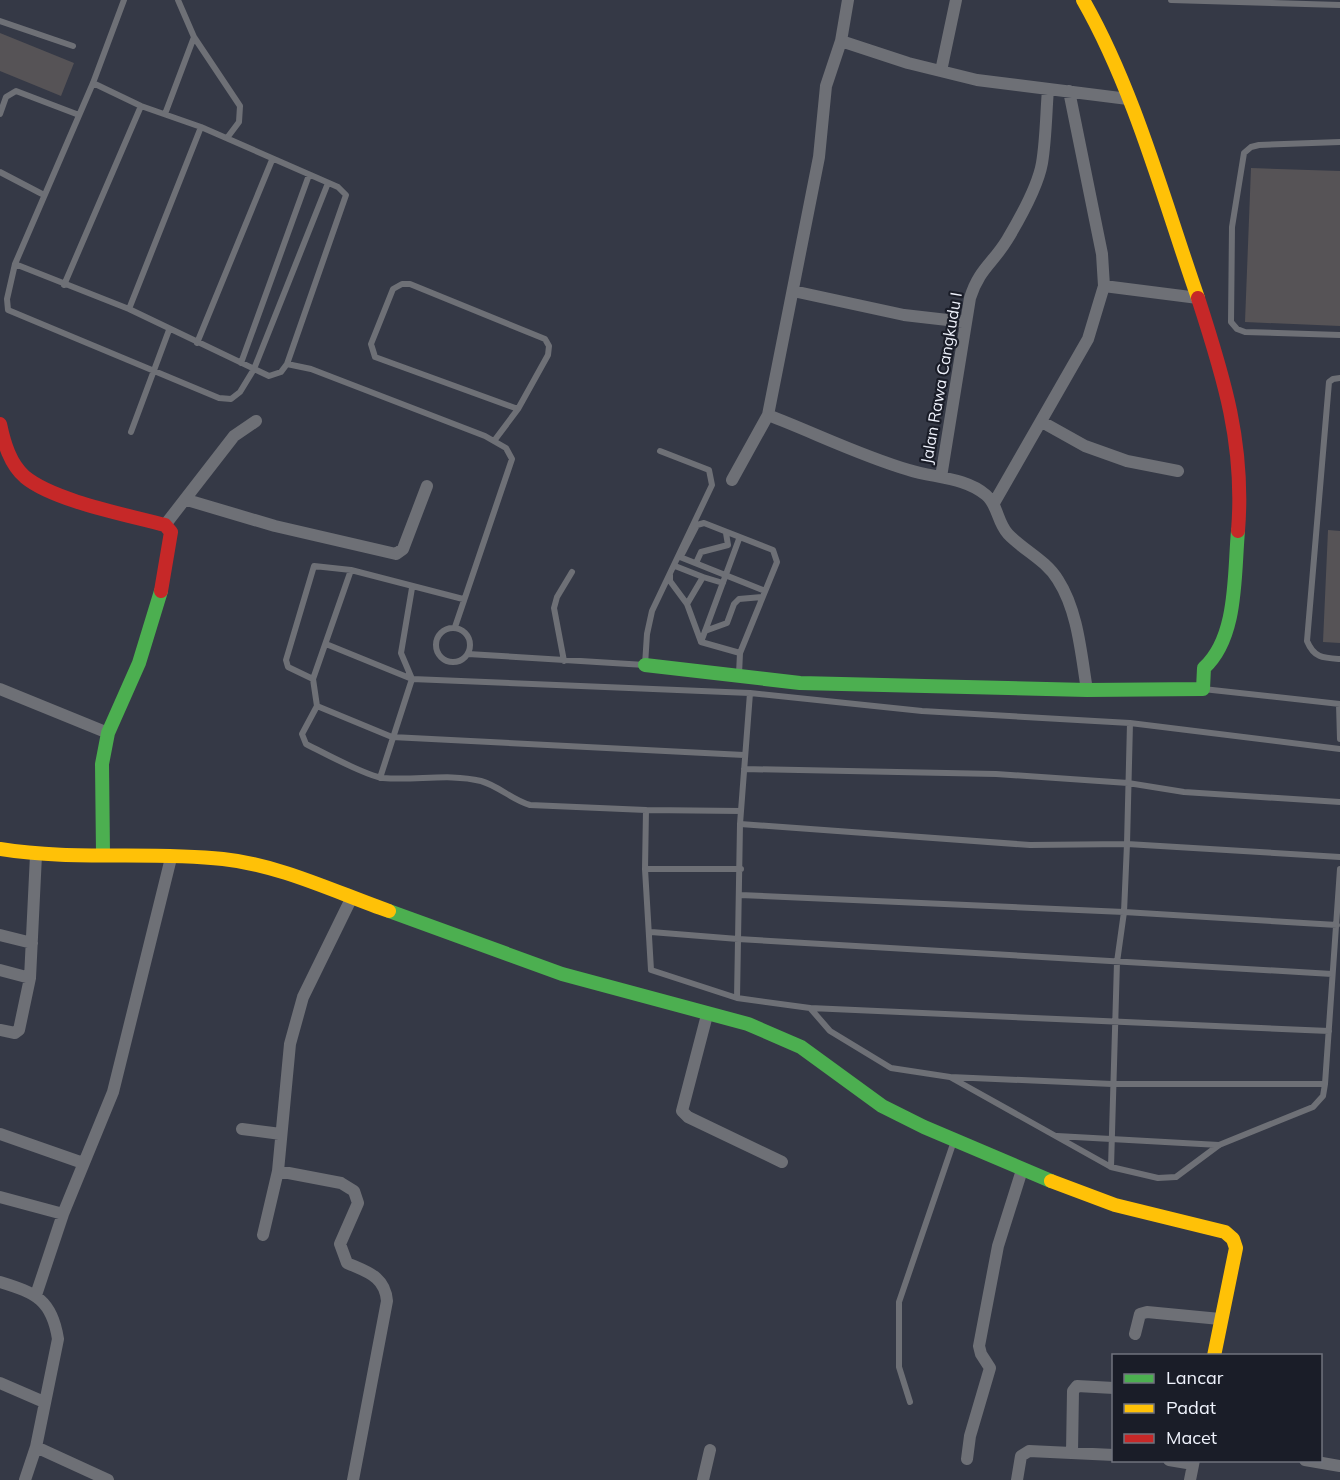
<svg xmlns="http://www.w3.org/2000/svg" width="1340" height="1480" viewBox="0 0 1340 1480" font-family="Mulish,sans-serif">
  <rect width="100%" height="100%" fill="#353946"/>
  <path fill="#565356" d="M 0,33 L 74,63 L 61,96 L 0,71 Z
    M 1251,168 L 1340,171 L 1340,326 L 1245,322 Z
    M 1328,530 L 1340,531 L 1340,643 L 1323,642 Z"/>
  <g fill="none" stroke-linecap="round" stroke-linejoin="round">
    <path stroke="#6e7076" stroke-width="6" d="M 124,0 L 93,83 L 15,264 L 129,309 L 269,376 L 281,372 L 287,364 L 311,369 L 485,436 L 506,448 L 512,459 L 455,627
      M 178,0 L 194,37 L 240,106 L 239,122 L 227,138
      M 1171,0 L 1340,5
      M 0,21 L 73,46
      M 93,83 L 141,106 L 201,127 L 338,187 L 346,195 L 287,364
      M 0,114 L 6,97 L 16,91 L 79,115
      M 165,114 L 194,37
      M 1340,142 L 1259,145 L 1251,147 L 1244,153 L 1232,227 L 1231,322 L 1237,329 L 1245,332 L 1340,335
      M 0,172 L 44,195
      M 15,264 L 7,299 L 8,310 L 219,398 L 231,399 L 240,392 L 254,369 L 328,183
      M 402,284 L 410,284 L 545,339 L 549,346 L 548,355 L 518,409 L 375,357 L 371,344 L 393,289 Z
      M 64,285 L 141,106
      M 129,309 L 201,127
      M 197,343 L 272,160
      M 241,363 L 309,175
      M 1340,378 L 1333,379 L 1329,382 L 1307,641 C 1314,658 1323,658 1340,659
      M 131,432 L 169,330
      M 494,441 L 518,409
      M 681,556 L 697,525 L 704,523 L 773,550 L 777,562 L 740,653 L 739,674
      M 680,557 L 765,591
      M 696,563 L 701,552 L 728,545 L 726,533
      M 675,566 L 703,577
      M 670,575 L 670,581 L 687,604 L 701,642 L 740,653
      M 463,599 L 351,570 L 314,566 L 286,660 L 288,667 L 313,679 L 317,706 L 302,734 L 306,744 C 324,753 366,776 383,778 C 415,781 449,773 481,781 C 499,786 512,800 530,805 L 646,810 L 645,869 L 651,970 L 737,998 L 810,1008 L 830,1031 L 891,1068 L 950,1077 L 1111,1167 L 1158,1178 L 1176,1177 L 1219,1145 L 1313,1107 L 1323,1096 L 1325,1084 L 1340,869
      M 687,604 L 703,577 L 723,583
      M436 645a17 17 0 1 1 34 0a17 17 0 1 1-34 0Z
      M 705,631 L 727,623 L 734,604 L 739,599 L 762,597
      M 701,642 L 739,539
      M 326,644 L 412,679 L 750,693 L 740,824 L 737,998
      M 468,654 L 645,665 L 647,634 L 652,611 L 712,485 L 709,470 L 660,451
      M 564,661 L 554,608 L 557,597 L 572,572
      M 313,679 L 351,570
      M 1203,689 L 1340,704
      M 750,693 L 922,711 L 1130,723 L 1340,749
      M 1339,704 L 1340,739
      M 317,706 L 392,737 L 744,755
      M 744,769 L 996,774 L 1128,783 L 1184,792 L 1340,802
      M 380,778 L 412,679 L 401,653 L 412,588
      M 646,810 L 741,811
      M 740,824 L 1030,845 L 1127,844 L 1340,857
      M 645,869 L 741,869
      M 740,895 L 1124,912 L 1337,925
      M 651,932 L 738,939 L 1332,974
      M 810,1008 L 1329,1031
      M 950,1077 L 1112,1084 L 1325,1084
      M 1057,1136 L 1219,1145
      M 1111,1167 L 1117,962 L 1124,912 L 1127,844 L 1130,723
      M 910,1402 L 899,1367 L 899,1302 L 954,1141"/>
    <path stroke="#6e7076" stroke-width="12" d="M 848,0 L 841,41 L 908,63 L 977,80 L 1128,99
      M 941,71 L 956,0
      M 1104,286 L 1198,298
      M 793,291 L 904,315 L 965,322
      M 768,415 C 815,433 861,456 909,470 C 934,478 965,477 986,495 C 998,505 997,522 1008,534 C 1023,550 1046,560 1058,580 C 1078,611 1081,654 1087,690
      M 1042,422 L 1085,446 L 1127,461 L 1178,471
      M 941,477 L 970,298 C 979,269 993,263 1007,240 C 1019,220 1038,186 1042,163 C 1046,139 1046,114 1048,89
      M 732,480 L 768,415 L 819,157 L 826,86 L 841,41
      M 187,500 L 275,526 L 396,554 L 403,549 L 427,486
      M 994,503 L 1088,339 L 1104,286 L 1102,254 L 1069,91
      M 165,525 L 234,436 L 256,421
      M 0,689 L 108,733
      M 0,935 L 32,943
      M 0,970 L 30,978 L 36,855
      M 707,1015 L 682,1111 L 688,1117 L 782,1162
      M 0,1030 L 15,1033 L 19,1030 L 30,978
      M 242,1129 L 281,1134
      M 0,1134 L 83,1163
      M 278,1171 L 341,1183 L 354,1191 L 358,1203 L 340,1244 L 347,1263 C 367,1272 385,1276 387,1301 L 353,1480
      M 0,1197 L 63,1214
      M 263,1235 L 278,1171 L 290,1044 L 303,997 L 352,897
      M 0,1282 C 36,1293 52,1300 58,1339 L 36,1447 L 25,1480
      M 36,1295 L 63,1214 L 113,1092 L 171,858
      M 1135,1334 L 1140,1314 L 1147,1312 L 1220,1319
      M 0,1383 L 44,1402
      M 36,1447 L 108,1480
      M 1072,1452 L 1073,1391 L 1077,1386 L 1114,1388
      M 967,1459 L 970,1436 L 990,1368 L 981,1354 L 979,1346 L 998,1246 L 1022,1170
      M 1169,1460 L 1193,1464
      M 1305,1460 L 1340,1466
      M 703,1480 L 710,1450
      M 1017,1480 L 1021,1456 L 1029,1451 L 1114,1455
      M 1190,1480 L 1194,1460"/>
    <path stroke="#4caf50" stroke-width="14" d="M 645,665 L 800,683 L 1087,690 L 1203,689 L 1204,668 C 1238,637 1234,574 1238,531
      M 103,854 L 102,764 L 108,733 L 139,663 L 161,591
      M 389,911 L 562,974 L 748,1024 L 801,1047 L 882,1106 L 924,1127 L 1051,1181"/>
    <path stroke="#ffc107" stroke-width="14" d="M 1083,0 C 1134,89 1164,201 1198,298
      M 0,849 C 73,861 149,851 223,859 C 280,865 335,892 389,911
      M 1051,1181 L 1115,1205 L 1225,1232 L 1233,1239 L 1236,1248 L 1214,1356"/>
    <path stroke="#c62828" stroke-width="14" d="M 1198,298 C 1224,378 1245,445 1238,531
      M 0,424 C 4,443 10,464 25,477 C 54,501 128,515 165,525 L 171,532 L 161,591"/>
  </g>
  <g text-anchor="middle" stroke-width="4.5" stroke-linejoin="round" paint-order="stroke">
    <g font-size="16" fill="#f0f3fd" stroke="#1a1d28">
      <text transform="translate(941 378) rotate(-80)" y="6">Jalan Rawa Cangkudu I</text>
    </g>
  </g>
  <rect x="1112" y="1354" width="210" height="108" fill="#1a1d28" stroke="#70737d" stroke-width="1.5"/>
  <rect x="1124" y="1374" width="30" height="9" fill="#4caf50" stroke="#70737d" stroke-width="1.5"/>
  <text x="1166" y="1384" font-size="18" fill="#f0f3fd">Lancar</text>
  <rect x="1124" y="1404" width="30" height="9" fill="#ffc107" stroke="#70737d" stroke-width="1.5"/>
  <text x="1166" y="1414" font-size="18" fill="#f0f3fd">Padat</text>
  <rect x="1124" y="1434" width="30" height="9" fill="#c62828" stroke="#70737d" stroke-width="1.5"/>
  <text x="1166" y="1444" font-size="18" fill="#f0f3fd">Macet</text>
</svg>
